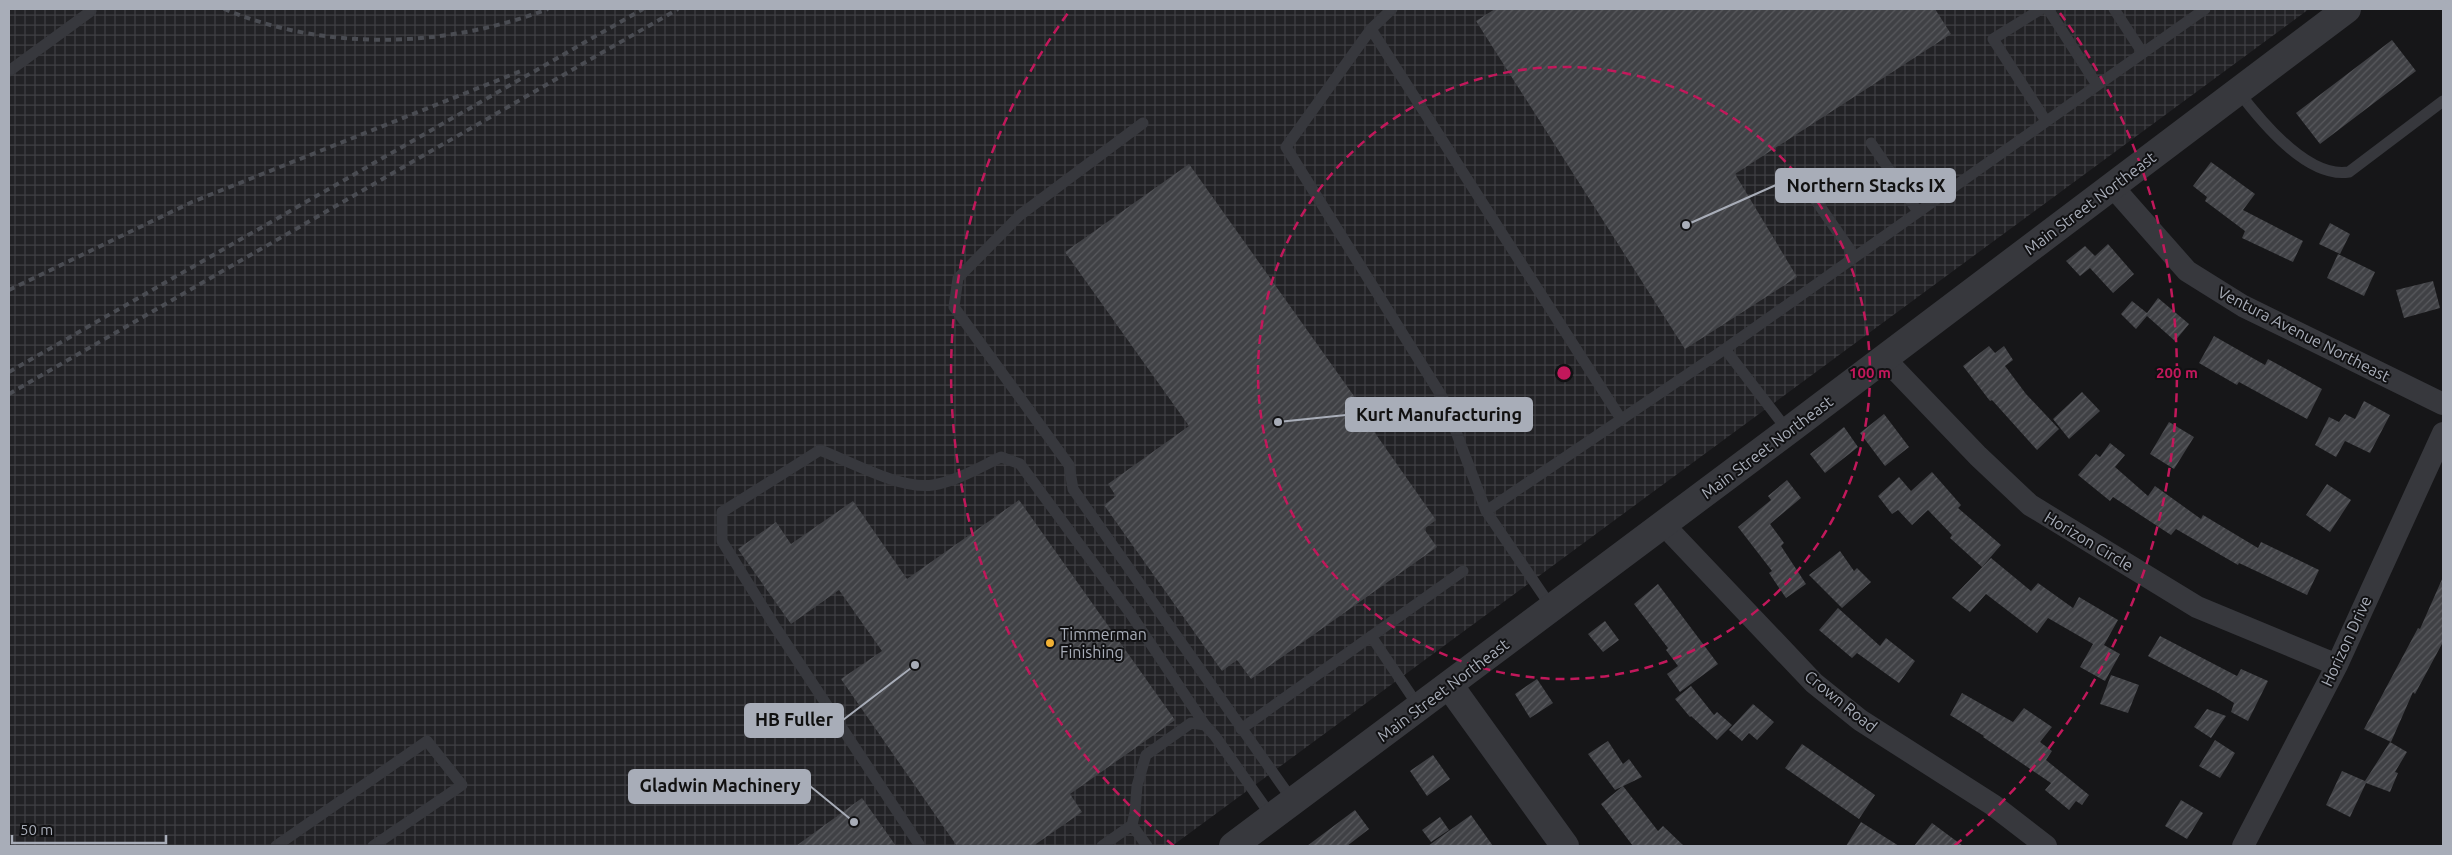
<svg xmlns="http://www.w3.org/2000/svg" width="2452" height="855" viewBox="0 0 2452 855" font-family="Ubuntu,sans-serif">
  <defs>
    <pattern id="industrial-grid" width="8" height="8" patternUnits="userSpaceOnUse" patternTransform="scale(1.25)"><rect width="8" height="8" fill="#222225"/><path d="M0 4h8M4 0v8" fill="none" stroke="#3f3f43"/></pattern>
    <pattern id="building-hatch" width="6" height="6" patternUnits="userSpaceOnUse" patternTransform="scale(1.25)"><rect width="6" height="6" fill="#404145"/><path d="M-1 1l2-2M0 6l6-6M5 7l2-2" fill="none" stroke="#595a5e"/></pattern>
  </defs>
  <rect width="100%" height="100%" fill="#161618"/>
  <path fill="url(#industrial-grid)" d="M 9,9 L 2309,9 L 1172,846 L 9,846 Z"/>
  <path fill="url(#building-hatch)" d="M 1495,9 L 1935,9 L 1951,34 L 1735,174 L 1797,277 L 1685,349 L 1476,21 Z
    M 2392,40 L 2416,71 L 2320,144 L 2296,113 Z
    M 2211,162 L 2255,194 L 2243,210 L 2303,241 L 2293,262 L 2242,238 L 2245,231 L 2205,201 L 2207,197 L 2193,186 Z
    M 1189,164 L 1371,420 L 1368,423 L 1436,520 L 1424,529 L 1437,547 L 1251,679 L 1237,660 L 1222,671 L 1104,505 L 1116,496 L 1108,484 L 1189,426 L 1065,252 Z
    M 2330,223 L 2350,234 L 2340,254 L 2319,244 Z
    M 2108,244 L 2134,274 L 2113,293 L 2090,268 L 2080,276 L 2066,261 L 2085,246 L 2095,256 Z
    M 2338,254 L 2375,272 L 2364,296 L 2327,278 Z
    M 2433,281 L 2440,308 L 2404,318 L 2396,290 Z
    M 2158,298 L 2189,324 L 2175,341 L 2147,316 L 2136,329 L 2121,314 L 2132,301 L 2147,313 Z
    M 2214,336 L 2265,365 L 2268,359 L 2322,389 L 2307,419 L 2239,382 L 2237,385 L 2199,363 Z
    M 1989,346 L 1995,353 L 2004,346 L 2013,360 L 2005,366 L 2026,394 L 2059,429 L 2037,450 L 1992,400 L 1990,401 L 1963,366 Z
    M 2082,392 L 2100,411 L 2069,439 L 2053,419 Z
    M 2364,401 L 2390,415 L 2370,453 L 2345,441 L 2336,457 L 2315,445 L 2329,417 L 2339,422 L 2345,414 L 2355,419 Z
    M 1884,414 L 1909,447 L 1885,466 L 1860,433 Z
    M 2169,422 L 2194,437 L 2174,469 L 2150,454 Z
    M 1844,427 L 1858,447 L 1825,473 L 1810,454 Z
    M 2110,443 L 2125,455 L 2115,467 L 2148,496 L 2155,486 L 2201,519 L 2203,515 L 2258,548 L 2261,542 L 2319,570 L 2307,595 L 2239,563 L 2238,565 L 2176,529 L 2171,535 L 2113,497 L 2110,501 L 2078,475 L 2096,454 L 2100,457 Z
    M 1932,472 L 1961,505 L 1958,508 L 2001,545 L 1982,567 L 1950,538 L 1952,535 L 1928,510 L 1912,525 L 1898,510 L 1892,514 L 1878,496 L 1899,477 L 1911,491 Z
    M 1787,480 L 1801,498 L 1770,524 L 1784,543 L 1781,546 L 1806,584 L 1786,598 L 1769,573 L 1772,571 L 1738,527 L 1771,500 L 1768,496 Z
    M 2327,484 L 2351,500 L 2330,532 L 2306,515 Z
    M 1019,500 L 1175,720 L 1070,794 L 1082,812 L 1033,846 L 957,846 L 841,679 L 882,651 L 839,590 L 791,624 L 738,549 L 776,522 L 791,544 L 853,501 L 907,579 Z
    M 1840,551 L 1854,571 L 1857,568 L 1871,582 L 1842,608 L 1809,575 Z
    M 1991,558 L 2031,591 L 2038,583 L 2073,608 L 2079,597 L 2118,620 L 2104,645 L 2120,654 L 2105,681 L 2080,667 L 2093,644 L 2048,618 L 2037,633 L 1986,594 L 1970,612 L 1952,598 Z
    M 2443,577 L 2443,642 L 2415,694 L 2413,692 L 2391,742 L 2364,729 L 2418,628 L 2420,629 Z
    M 1658,584 L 1718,664 L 1680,692 L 1667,674 L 1678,666 L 1666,650 L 1668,648 L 1634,604 Z
    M 1838,608 L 1880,646 L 1886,638 L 1915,661 L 1899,683 L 1857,653 L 1852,658 L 1819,630 Z
    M 1605,621 L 1619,640 L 1603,652 L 1588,634 Z
    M 2160,636 L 2237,676 L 2241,669 L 2268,681 L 2248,721 L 2231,712 L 2234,703 L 2218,693 L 2148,656 Z
    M 2111,675 L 2139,685 L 2128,713 L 2100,704 Z
    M 1537,679 L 1553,703 L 1530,718 L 1515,694 Z
    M 1691,686 L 1714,715 L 1717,712 L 1732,725 L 1717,740 L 1691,716 L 1690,717 L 1675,699 Z
    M 1962,693 L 2013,722 L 2024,708 L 2052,727 L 2040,742 L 2052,751 L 2046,760 L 2089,795 L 2082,805 L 2076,801 L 2069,810 L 2045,790 L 2051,783 L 1983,737 L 1984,736 L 1950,715 Z
    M 1753,704 L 1774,722 L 1757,740 L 1749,733 L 1742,741 L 1729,730 Z
    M 2207,709 L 2226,716 L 2211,738 L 2194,727 Z
    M 2215,740 L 2235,753 L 2220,778 L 2199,766 Z
    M 1608,741 L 1623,764 L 1629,759 L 1642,777 L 1615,790 L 1588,754 Z
    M 2390,742 L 2407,752 L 2395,772 L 2398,773 L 2390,792 L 2366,783 L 2350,817 L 2326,805 L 2342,771 L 2365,781 Z
    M 1802,744 L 1875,795 L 1859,819 L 1785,768 Z
    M 1433,755 L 1450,779 L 1427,796 L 1410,771 Z
    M 1623,786 L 1658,831 L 1663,826 L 1684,846 L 1633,846 L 1601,804 Z
    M 862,798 L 896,846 L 796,846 Z
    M 2181,800 L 2203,813 L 2187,839 L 2165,826 Z
    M 1355,810 L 1369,829 L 1347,846 L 1307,846 Z
    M 1471,815 L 1493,846 L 1428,846 Z
    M 1440,817 L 1449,830 L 1431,842 L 1422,830 Z
    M 1861,822 L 1899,846 L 1846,846 Z
    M 1932,823 L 1963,846 L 1914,846 Z"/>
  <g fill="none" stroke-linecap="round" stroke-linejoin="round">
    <path stroke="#37383d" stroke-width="11" d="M 1392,9 L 1371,29 L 1286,147 L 1444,400 L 1486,511 L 1552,608
      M 2041,9 L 1993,39 L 2046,121
      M 2048,9 L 2097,85
      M 2114,9 L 2142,52
      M 1371,29 L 1621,419
      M 9,71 L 91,11
      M 2238,91 C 2260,120 2307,179 2349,172 L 2443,101
      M 1143,123 L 1020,215 L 958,278 L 954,307 L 1069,465 L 1073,489 L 1293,801
      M 1871,143 L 1918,212
      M 1808,189 L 1855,257
      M 1725,349 L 2205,9
      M 1486,511 L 1725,349 L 1788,431
      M 1371,636 L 1419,707
      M 1241,729 L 1463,571
      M 1132,825 L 1147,846
      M 276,846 L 427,741 L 462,785 L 373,846
      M 920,846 L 774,625 L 722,541 L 722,512 L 820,450 C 851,462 901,490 933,485 C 957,481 980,467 1001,457 L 1020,464 L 1130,613 L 1205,725
      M 1102,846 L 1132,825 L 1135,812 L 1137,786 L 1146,755 L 1191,723 L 1205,725 L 1215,736 L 1272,817"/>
    <path stroke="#37383d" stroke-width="22" d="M 2112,186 L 2187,271 L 2243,306 L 2443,404
      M 1884,358 L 1978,456 L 2030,505 L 2197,607 L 2337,665
      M 1663,524 L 1814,683 L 1860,720 L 1993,805 L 2046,846
      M 2243,846 L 2337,665 L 2443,433"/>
    <path stroke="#37383d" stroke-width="28" d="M 1449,685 L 1565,846
      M 1233,846 L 1788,431 L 2347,9"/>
    <path stroke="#4a4c52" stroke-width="4" stroke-dasharray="6 5" stroke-linecap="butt" d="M 224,9 C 327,52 445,48 548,9
      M 9,290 L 192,202 L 521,71
      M 9,372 L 643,9
      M 9,394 L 678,9"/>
  </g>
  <g fill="none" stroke="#c2185b" stroke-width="2.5" stroke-dasharray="9 6">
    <circle cx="1564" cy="373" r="306"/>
    <path d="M1174 846A613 613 0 0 1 1068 13M2060 13A613 613 0 0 1 1954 846"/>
  </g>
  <circle fill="#f2b134" stroke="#111113" stroke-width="2" cx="1050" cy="643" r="5"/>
  <g text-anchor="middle" stroke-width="4" stroke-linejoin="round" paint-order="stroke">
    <g font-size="16" fill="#a8adb8" stroke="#111113">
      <text transform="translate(2090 203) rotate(-37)" y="6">Main Street Northeast</text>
      <text transform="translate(2304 334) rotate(27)" y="6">Ventura Avenue Northeast</text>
      <text transform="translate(1767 447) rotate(-37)" y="6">Main Street Northeast</text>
      <text transform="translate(2089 541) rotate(31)" y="6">Horizon Circle</text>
      <text transform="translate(2346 641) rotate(-65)" y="6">Horizon Drive</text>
      <text transform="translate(1443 690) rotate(-37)" y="6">Main Street Northeast</text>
      <text transform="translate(1841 701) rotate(39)" y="6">Crown Road</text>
    </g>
    <g font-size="16" fill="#a8adb8" stroke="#111113" text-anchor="start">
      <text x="1060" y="640">Timmerman<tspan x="1060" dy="18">Finishing</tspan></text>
    </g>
  </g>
  <circle cx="1564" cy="373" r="8" fill="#c2185b" stroke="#111113" stroke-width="2.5"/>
  <g font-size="15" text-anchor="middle" font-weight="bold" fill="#c2185b" stroke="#111113" stroke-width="4" stroke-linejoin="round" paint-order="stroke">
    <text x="1870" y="378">100 m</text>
    <text x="2177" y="378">200 m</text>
  </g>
  <path fill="none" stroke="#a8adb8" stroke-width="2" d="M1686 225L1776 185M1278 422L1346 415M915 665L843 720M854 822L810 786"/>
  <g fill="#a8adb8" stroke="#111113" stroke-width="2">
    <circle cx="1686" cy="225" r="5"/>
    <circle cx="1278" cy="422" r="5"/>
    <circle cx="915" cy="665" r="5"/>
    <circle cx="854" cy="822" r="5"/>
  </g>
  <g fill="#a8adb8" stroke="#a8adb8" stroke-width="2">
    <rect x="1776" y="169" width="179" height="33" rx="5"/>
    <rect x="1346" y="398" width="186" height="33" rx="5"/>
    <rect x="745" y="704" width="98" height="33" rx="5"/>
    <rect x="629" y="770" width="181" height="33" rx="5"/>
  </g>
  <g font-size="18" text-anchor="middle" font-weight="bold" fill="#111">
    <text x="1866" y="192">Northern Stacks IX</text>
    <text x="1439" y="421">Kurt Manufacturing</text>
    <text x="794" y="726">HB Fuller</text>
    <text x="720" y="792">Gladwin Machinery</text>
  </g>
  <rect width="2452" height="855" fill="none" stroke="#a8adb8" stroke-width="20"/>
  <path d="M12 835v8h154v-8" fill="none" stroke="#a8adb8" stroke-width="2.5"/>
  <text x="20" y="835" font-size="15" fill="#a8adb8" stroke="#111113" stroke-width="4" paint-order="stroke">50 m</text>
</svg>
